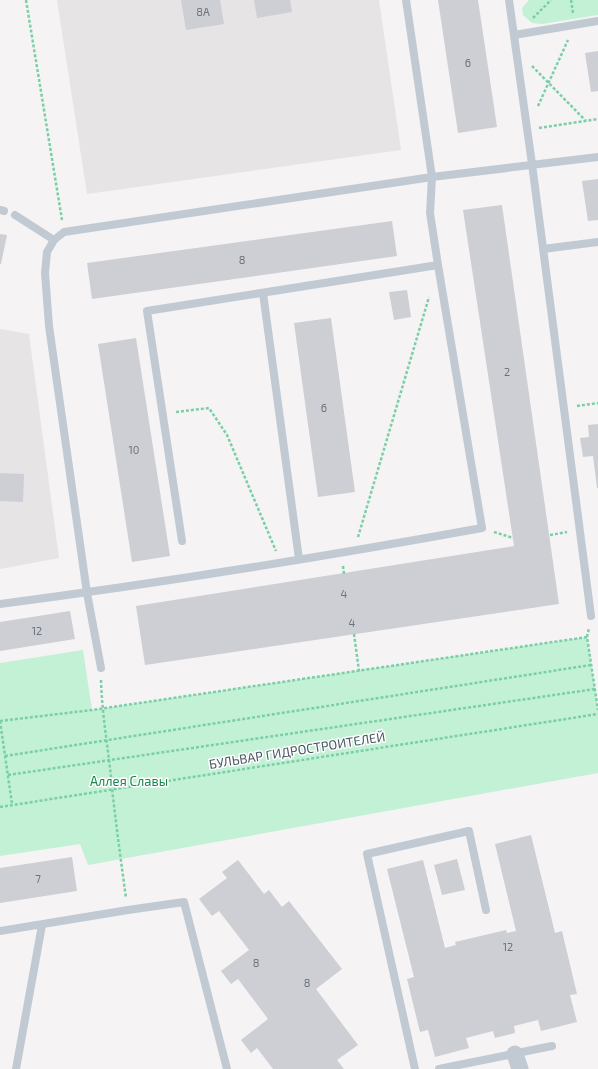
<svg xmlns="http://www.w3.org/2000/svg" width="598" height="1069" viewBox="0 0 598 1069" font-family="'Exo 2',sans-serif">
  <rect width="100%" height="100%" fill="#f5f3f3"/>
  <path fill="#e6e4e5" d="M 57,0 L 379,0 L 401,150 L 87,194 Z
    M 0,329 L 29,334 L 59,558 L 0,569 Z"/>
  <path fill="#c3f1d5" d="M 529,0 L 598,0 L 598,15 L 542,24 L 532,23 L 523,15 L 522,8 Z
    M 587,637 L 598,710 L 598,773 L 88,865 L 80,844 L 0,856 L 0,663 L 83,650 L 92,710 Z"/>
  <path fill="#cdcfd5" d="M 181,0 L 220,0 L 224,24 L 186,30 Z
    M 254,0 L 290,0 L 292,12 L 257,18 Z
    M 438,0 L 478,0 L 497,127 L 458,133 Z
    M 598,51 L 598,91 L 591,92 L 585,53 Z
    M 598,179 L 598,220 L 588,221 L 582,181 Z
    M 502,205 L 559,604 L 145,665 L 136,606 L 514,546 L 463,210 Z
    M 392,221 L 397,256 L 92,299 L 87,263 Z
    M 0,234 L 7,235 L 1,264 L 0,264 Z
    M 407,290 L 411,317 L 394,320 L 389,292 Z
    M 331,318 L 355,492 L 318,497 L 294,323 Z
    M 136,338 L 170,556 L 132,562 L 98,344 Z
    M 598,424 L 598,488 L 597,488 L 593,456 L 583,457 L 580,438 L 589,437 L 588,425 Z
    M 0,473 L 24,474 L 23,502 L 0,501 Z
    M 70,611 L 75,639 L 0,651 L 0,622 Z
    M 531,835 L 555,933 L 562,931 L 577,994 L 570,995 L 577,1022 L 541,1031 L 538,1020 L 514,1026 L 515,1033 L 495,1038 L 493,1031 L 466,1038 L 469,1048 L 435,1057 L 428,1030 L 420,1032 L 407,979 L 414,977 L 387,869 L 423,860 L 445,948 L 456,945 L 455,942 L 506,930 L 507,933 L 516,931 L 495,844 Z
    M 72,857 L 77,891 L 0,903 L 0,868 Z
    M 457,859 L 465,890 L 442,895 L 434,865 Z
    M 238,860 L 264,894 L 269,890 L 282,907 L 289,901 L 342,969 L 316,989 L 358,1045 L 337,1060 L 344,1069 L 273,1069 L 257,1048 L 251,1053 L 241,1040 L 268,1019 L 238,979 L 231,984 L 221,971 L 249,950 L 219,911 L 212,916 L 199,899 L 227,878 L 222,872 Z"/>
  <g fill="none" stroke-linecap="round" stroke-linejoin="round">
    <path stroke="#7ad0a6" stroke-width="2.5" stroke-dasharray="3 2" stroke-linecap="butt" d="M 26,0 L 62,220
      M 571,0 L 573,13
      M 533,18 L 551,0
      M 532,66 L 586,121
      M 538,106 L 568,40
      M 539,128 L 598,119
      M 577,406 L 598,403
      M 176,412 L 209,408 L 227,435 L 276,551
      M 494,532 L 513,538
      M 550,535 L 567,532
      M 358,537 L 429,297
      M 343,566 L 344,574
      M 354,634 L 359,671
      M 587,637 L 589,628
      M 101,680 C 102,717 109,752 112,788 C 116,825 121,861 126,898
      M 0,721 L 92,710 L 587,637 L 598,710
      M 0,721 L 12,804
      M 5,756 L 591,665
      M 8,775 L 595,689
      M 0,807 L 598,714"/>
    <path stroke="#c1cad2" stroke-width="8" d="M 509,0 L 532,164 L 591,616
      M 514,35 L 598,21
      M 0,210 L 4,211
      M 15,215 L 54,240
      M 543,249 L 598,242
      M 263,293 L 299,559
      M 182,541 L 147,311 L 438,265
      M 0,604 C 161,583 322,557 482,528 L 438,265 L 430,213 L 432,177 L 406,0
      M 101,668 L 87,593 L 49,326 L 45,273 L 47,252 L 54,240 L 64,232 L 432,177 L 598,157
      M 0,931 L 128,910 L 184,902 L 227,1069
      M 16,1069 L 42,925
      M 415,1069 L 367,854 L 469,831 L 486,910
      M 439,1069 L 552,1046"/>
    <path stroke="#c1cad2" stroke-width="17" d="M 515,1054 L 520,1069"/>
  </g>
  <g text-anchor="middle" stroke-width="3" stroke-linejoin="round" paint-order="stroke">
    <g font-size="11" fill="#6b747e">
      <text x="203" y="16">8А</text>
      <text x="468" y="67">6</text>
      <text x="242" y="264">8</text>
      <text x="507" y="376">2</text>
      <text x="324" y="412">6</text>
      <text x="134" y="454">10</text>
      <text x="344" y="598">4</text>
      <text x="352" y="627">4</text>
      <text x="37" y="635">12</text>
      <text x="38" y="883">7</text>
      <text x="508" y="951">12</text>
      <text x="256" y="967">8</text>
      <text x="307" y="987">8</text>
    </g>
    <g font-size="13" fill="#4a5661" stroke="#fff">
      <text transform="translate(297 750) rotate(-9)" y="5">БУЛЬВАР ГИДРОСТРОИТЕЛЕЙ</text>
    </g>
    <g font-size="13" fill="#17864f" stroke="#fff">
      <text x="129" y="786">Аллея Славы</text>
    </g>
  </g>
</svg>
